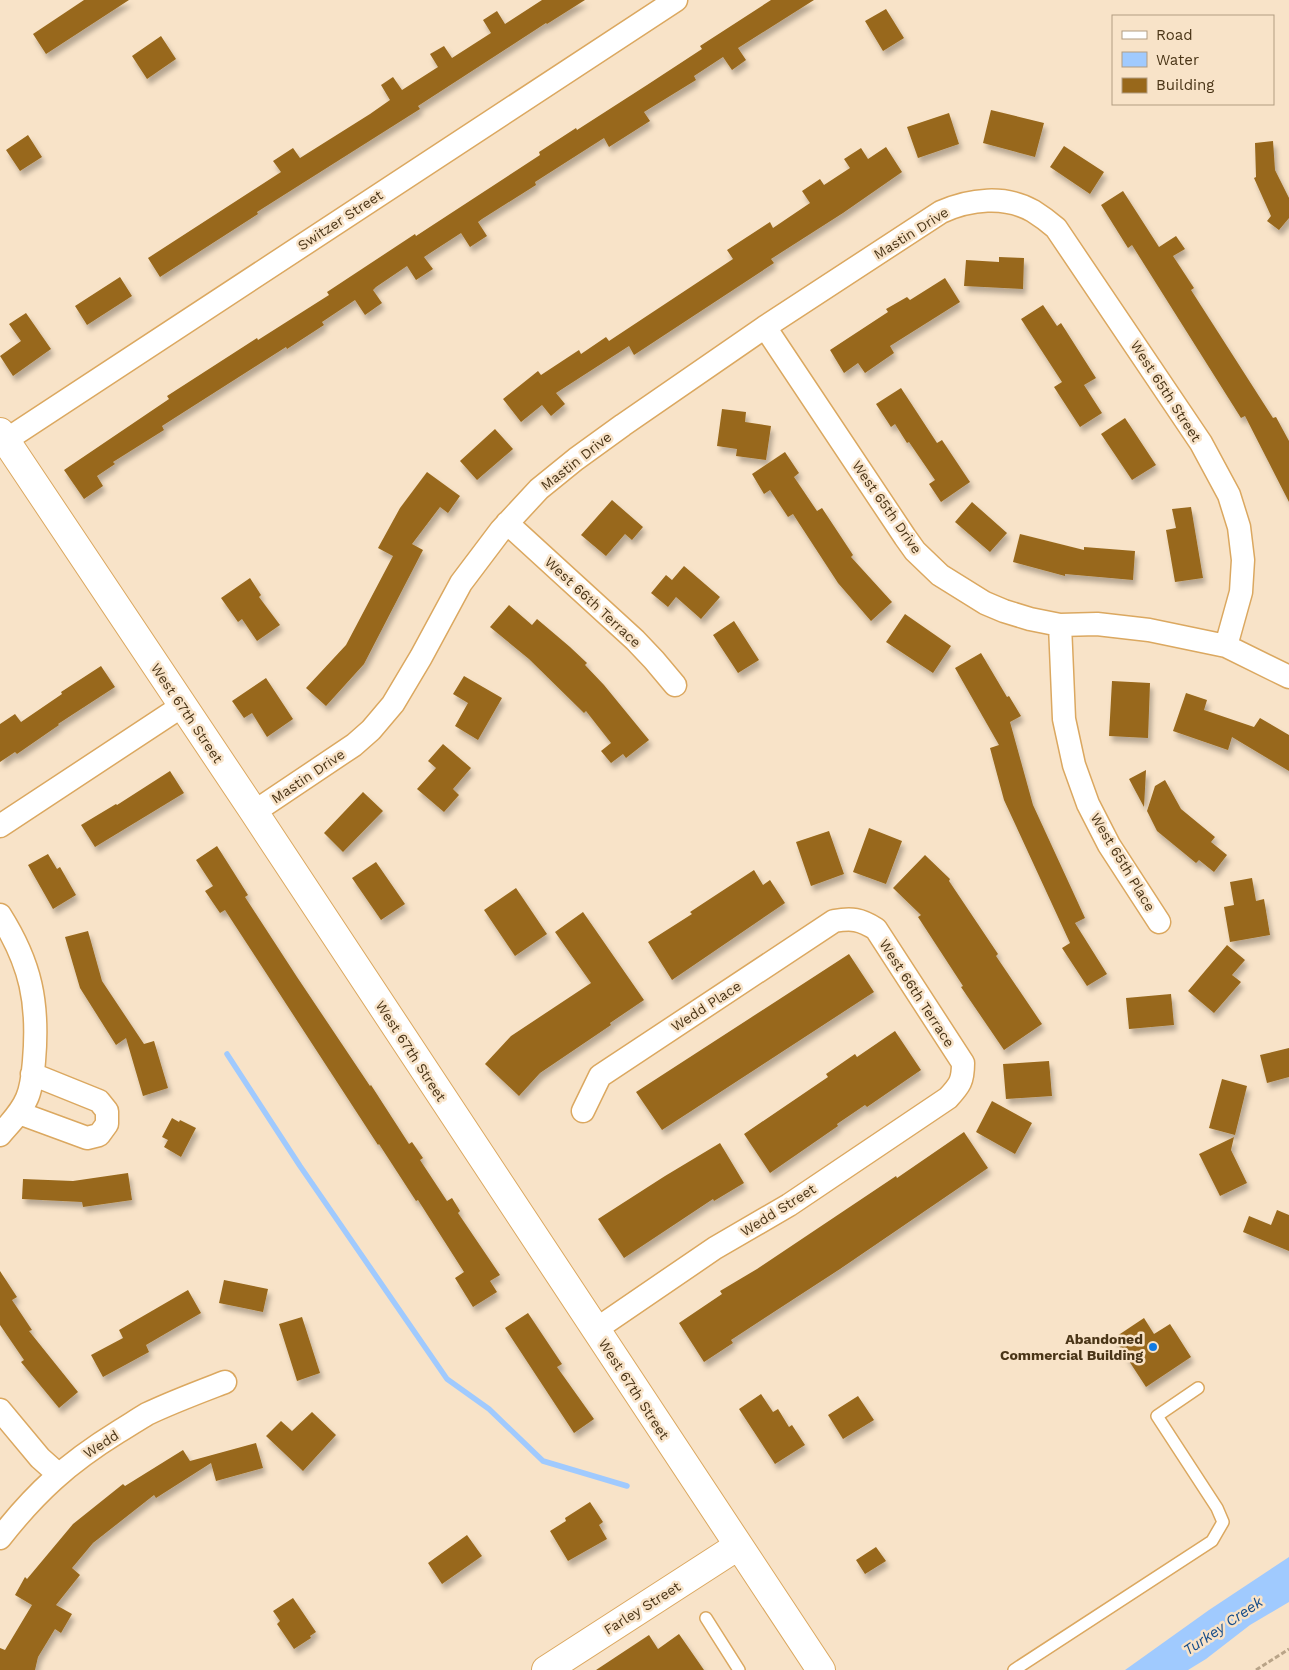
<svg xmlns="http://www.w3.org/2000/svg" width="1289" height="1670" viewBox="0 0 1289 1670" font-family="'Work Sans',sans-serif">
  <defs>
    <filter id="shadow"><feDropShadow dx="3" dy="5.5" stdDeviation="2.5" flood-color="#0004"/></filter>
  </defs>
  <rect width="100%" height="100%" fill="#f8e3c8"/>
  <path fill="#a0cafe" d="M 1289,1557 L 1289,1602 L 1250,1625 L 1206,1659 L 1188,1670 L 1125,1670 L 1209,1610 Z"/>
  <g fill="none" stroke-linecap="round" stroke-linejoin="round">
    <path stroke="#a0cafe" stroke-width="5.5" d="M 227,1054 L 300,1166 L 447,1379 L 489,1409 L 543,1461 L 627,1486"/>
  </g>
  <path fill="#98681b" filter="url(#shadow)" d="M 84,0 L 129,0 L 46,54 L 33,34 Z
    M 542,0 L 585,0 L 547,24 L 546,23 L 418,106 L 420,109 L 257,212 L 258,214 L 160,277 L 148,258 L 281,172 L 273,161 L 293,148 L 300,158 L 370,114 L 390,100 L 381,85 L 393,77 L 402,90 L 438,67 L 430,54 L 444,46 L 452,58 L 491,33 L 483,20 L 497,11 L 505,24 Z
    M 771,0 L 814,0 L 738,48 L 746,60 L 732,70 L 723,57 L 694,76 L 696,80 L 644,112 L 650,121 L 609,147 L 604,138 L 535,182 L 536,185 L 482,219 L 478,222 L 487,236 L 470,247 L 461,233 L 424,257 L 433,269 L 416,280 L 407,266 L 376,287 L 373,290 L 382,303 L 365,315 L 355,300 L 322,322 L 324,325 L 287,349 L 286,347 L 162,426 L 164,430 L 113,462 L 115,464 L 97,476 L 103,486 L 84,499 L 64,470 L 169,399 L 167,396 L 257,338 L 258,340 L 329,295 L 327,292 L 415,234 L 416,236 L 540,155 L 539,152 L 576,128 L 577,130 L 647,85 L 702,49 L 700,46 Z
    M 886,9 L 904,38 L 883,51 L 865,21 Z
    M 161,36 L 176,59 L 147,79 L 132,56 Z
    M 991,110 L 1044,123 L 1035,157 L 983,143 Z
    M 949,113 L 959,144 L 918,158 L 907,127 Z
    M 28,135 L 42,157 L 20,171 L 6,150 Z
    M 1273,141 L 1275,170 L 1289,198 L 1289,218 L 1279,230 L 1267,221 L 1271,216 L 1254,178 L 1256,177 L 1255,143 Z
    M 1064,146 L 1104,172 L 1090,194 L 1050,167 Z
    M 886,147 L 902,172 L 843,213 L 771,259 L 774,263 L 634,355 L 629,346 L 556,393 L 565,404 L 551,416 L 542,405 L 521,422 L 503,399 L 538,371 L 541,375 L 579,350 L 581,354 L 606,337 L 609,341 L 733,259 L 727,250 L 770,222 L 773,228 L 810,203 L 802,191 L 820,179 L 824,185 L 850,168 L 844,159 L 861,148 L 868,159 Z
    M 1123,191 L 1159,247 L 1176,236 L 1185,249 L 1173,256 L 1194,288 L 1191,290 L 1273,418 L 1276,417 L 1289,441 L 1289,502 L 1245,416 L 1241,418 L 1132,245 L 1128,248 L 1101,205 Z
    M 999,257 L 1024,258 L 1023,289 L 964,286 L 966,260 L 999,262 Z
    M 120,277 L 132,296 L 87,325 L 75,306 Z
    M 945,278 L 960,302 L 890,346 L 894,353 L 865,373 L 858,363 L 844,373 L 830,350 L 888,312 L 886,309 L 907,297 L 910,300 Z
    M 1043,305 L 1057,326 L 1061,323 L 1096,378 L 1084,385 L 1102,413 L 1080,427 L 1054,387 L 1062,382 L 1021,319 Z
    M 26,313 L 51,349 L 13,376 L 0,356 L 21,341 L 9,324 Z
    M 901,388 L 937,443 L 942,440 L 970,482 L 941,502 L 929,484 L 935,480 L 909,442 L 907,443 L 895,424 L 891,427 L 876,404 Z
    M 722,409 L 746,412 L 745,422 L 771,426 L 766,460 L 736,456 L 737,449 L 717,446 Z
    M 1125,418 L 1156,465 L 1132,480 L 1101,434 Z
    M 495,429 L 513,449 L 477,480 L 460,461 Z
    M 785,452 L 799,473 L 794,477 L 817,511 L 822,508 L 853,555 L 851,557 L 892,602 L 871,621 L 838,583 L 793,514 L 788,517 L 770,490 L 764,494 L 752,474 Z
    M 427,472 L 460,496 L 448,513 L 440,507 L 412,544 L 423,550 L 364,664 L 326,706 L 306,688 L 346,645 L 393,556 L 378,548 L 400,508 Z
    M 612,500 L 643,527 L 632,540 L 625,534 L 606,556 L 581,535 Z
    M 972,502 L 1007,533 L 990,552 L 955,522 Z
    M 1191,507 L 1203,578 L 1175,582 L 1166,530 L 1176,528 L 1172,509 Z
    M 1020,534 L 1084,550 L 1084,547 L 1135,551 L 1133,580 L 1065,574 L 1065,576 L 1013,562 Z
    M 684,566 L 720,597 L 701,619 L 676,597 L 668,607 L 651,593 L 666,575 L 672,580 Z
    M 250,578 L 261,595 L 259,597 L 280,625 L 257,641 L 242,619 L 238,622 L 221,598 Z
    M 509,605 L 532,625 L 537,619 L 570,647 L 587,663 L 585,665 L 604,685 L 649,740 L 626,758 L 623,754 L 611,763 L 601,751 L 611,743 L 586,711 L 584,713 L 529,659 L 490,627 Z
    M 905,614 L 951,646 L 933,673 L 886,642 Z
    M 734,621 L 759,660 L 738,673 L 713,635 Z
    M 981,653 L 1007,697 L 1009,696 L 1021,716 L 1010,722 L 1033,805 L 1085,918 L 1075,923 L 1107,974 L 1087,986 L 1062,948 L 1070,943 L 1004,800 L 990,748 L 999,745 L 955,668 Z
    M 101,666 L 115,687 L 58,724 L 59,725 L 17,754 L 15,752 L 0,762 L 0,724 L 15,714 L 21,722 L 62,694 L 61,692 Z
    M 464,676 L 502,698 L 478,740 L 455,726 L 468,703 L 453,694 Z
    M 266,678 L 293,719 L 267,737 L 252,713 L 244,718 L 232,701 Z
    M 1112,681 L 1150,683 L 1148,738 L 1109,736 Z
    M 1186,693 L 1207,700 L 1204,710 L 1254,727 L 1260,718 L 1289,735 L 1289,771 L 1232,737 L 1228,750 L 1173,731 Z
    M 443,744 L 471,768 L 453,789 L 459,795 L 444,812 L 417,789 L 436,768 L 428,761 Z
    M 1146,770 L 1144,807 L 1129,779 Z
    M 170,771 L 184,793 L 95,847 L 81,825 L 116,804 L 117,805 Z
    M 1165,780 L 1181,809 L 1215,837 L 1211,842 L 1227,855 L 1214,872 L 1199,860 L 1196,863 L 1157,831 L 1147,811 L 1155,786 Z
    M 363,792 L 383,811 L 343,852 L 324,833 Z
    M 869,828 L 902,841 L 886,884 L 853,872 Z
    M 829,831 L 844,874 L 811,886 L 796,842 Z
    M 217,846 L 248,895 L 245,897 L 297,977 L 370,1086 L 371,1085 L 409,1144 L 412,1142 L 423,1158 L 420,1160 L 447,1201 L 452,1198 L 460,1211 L 458,1213 L 500,1275 L 490,1281 L 497,1292 L 473,1307 L 455,1278 L 464,1272 L 418,1200 L 416,1201 L 379,1144 L 378,1145 L 225,910 L 220,913 L 205,891 L 213,886 L 196,860 Z
    M 48,854 L 57,869 L 60,867 L 76,895 L 53,909 L 28,865 Z
    M 925,855 L 950,879 L 949,881 L 998,954 L 996,956 L 1042,1024 L 1004,1050 L 961,987 L 963,986 L 918,917 L 921,915 L 893,888 Z
    M 376,862 L 405,904 L 381,920 L 352,878 Z
    M 754,870 L 763,885 L 770,880 L 785,903 L 672,980 L 648,942 L 692,914 L 690,912 Z
    M 1252,878 L 1256,901 L 1264,899 L 1270,935 L 1230,942 L 1224,907 L 1234,905 L 1230,882 Z
    M 516,888 L 547,934 L 515,956 L 484,910 Z
    M 583,912 L 644,1000 L 610,1023 L 611,1025 L 540,1073 L 519,1096 L 485,1064 L 511,1036 L 591,983 L 555,932 Z
    M 88,931 L 102,981 L 144,1044 L 154,1041 L 168,1088 L 143,1096 L 126,1038 L 116,1045 L 80,988 L 65,937 Z
    M 1227,945 L 1245,960 L 1232,975 L 1241,982 L 1214,1013 L 1188,991 Z
    M 849,954 L 874,992 L 662,1130 L 636,1092 Z
    M 1171,994 L 1174,1025 L 1129,1029 L 1126,998 Z
    M 895,1031 L 921,1070 L 867,1107 L 865,1105 L 837,1124 L 838,1126 L 770,1173 L 744,1134 L 828,1077 L 826,1074 L 855,1054 L 857,1057 Z
    M 1289,1048 L 1289,1077 L 1267,1083 L 1260,1055 Z
    M 1049,1061 L 1052,1096 L 1006,1099 L 1003,1064 Z
    M 1222,1079 L 1247,1086 L 1235,1135 L 1209,1128 Z
    M 992,1101 L 1032,1123 L 1015,1154 L 976,1132 Z
    M 172,1118 L 179,1122 L 180,1120 L 196,1128 L 181,1157 L 164,1147 L 168,1140 L 162,1137 Z
    M 964,1132 L 988,1168 L 840,1269 L 731,1340 L 733,1343 L 704,1362 L 679,1323 L 722,1294 L 720,1291 L 757,1269 L 896,1176 L 897,1178 Z
    M 1234,1137 L 1231,1150 L 1247,1183 L 1220,1196 L 1199,1154 Z
    M 720,1143 L 744,1183 L 714,1201 L 713,1199 L 624,1258 L 598,1219 L 665,1176 Z
    M 128,1173 L 132,1200 L 83,1207 L 82,1202 L 22,1199 L 23,1179 L 73,1181 Z
    M 1277,1210 L 1289,1215 L 1289,1251 L 1243,1232 L 1249,1216 L 1271,1225 Z
    M 0,1271 L 17,1297 L 12,1300 L 32,1330 L 29,1331 L 78,1392 L 59,1408 L 21,1362 L 24,1360 L 0,1325 Z
    M 224,1280 L 268,1289 L 263,1312 L 219,1303 Z
    M 188,1290 L 201,1313 L 146,1345 L 149,1352 L 103,1377 L 91,1355 L 123,1338 L 119,1330 Z
    M 528,1313 L 562,1364 L 557,1367 L 594,1419 L 574,1433 L 505,1328 Z
    M 302,1317 L 320,1373 L 297,1381 L 279,1324 Z
    M 1144,1318 L 1154,1334 L 1170,1324 L 1191,1357 L 1146,1387 L 1114,1338 Z
    M 761,1394 L 773,1412 L 778,1409 L 789,1427 L 792,1425 L 805,1445 L 775,1464 L 739,1409 Z
    M 858,1396 L 874,1420 L 843,1439 L 828,1415 Z
    M 312,1412 L 336,1435 L 303,1471 L 266,1436 L 281,1421 L 292,1431 Z
    M 256,1443 L 263,1468 L 216,1481 L 211,1463 L 156,1498 L 154,1495 L 93,1543 L 72,1568 L 80,1575 L 56,1605 L 72,1614 L 61,1633 L 55,1629 L 38,1657 L 35,1670 L 0,1670 L 0,1648 L 5,1650 L 32,1605 L 15,1595 L 25,1577 L 27,1579 L 73,1524 L 123,1484 L 125,1486 L 183,1450 L 190,1461 Z
    M 590,1502 L 603,1522 L 599,1525 L 607,1539 L 568,1561 L 550,1531 L 566,1521 L 565,1518 Z
    M 467,1535 L 482,1556 L 442,1584 L 428,1563 Z
    M 876,1547 L 886,1561 L 865,1574 L 856,1560 Z
    M 293,1598 L 316,1632 L 310,1636 L 311,1638 L 294,1649 L 277,1624 L 280,1621 L 273,1611 Z
    M 679,1634 L 704,1670 L 596,1670 L 649,1635 L 658,1649 Z"/>
  <g fill="none" stroke-linecap="round" stroke-linejoin="round">
    <g stroke="#dba860" stroke-width="14">
      <path id="lane" d="M 706,1618 L 739,1670
        M 1014,1670 L 1212,1541 L 1223,1522 L 1217,1508 L 1157,1416 L 1198,1388"/>
    </g>
    <g stroke="#dba860" stroke-width="25">
      <path id="street" d="M 765,327 L 905,537 L 915,551 L 940,575 L 985,603 L 1004,611 L 1030,619 L 1060,625 L 1097,624 L 1149,630 L 1226,646 L 1289,677
        M 6,440 L 676,0
        M 507,523 L 635,640 L 654,660 L 675,685
        M 1060,625 L 1064,719 L 1074,765 L 1088,804 L 1109,845 L 1159,922
        M 254,812 L 354,745 L 371,730 L 393,704 L 421,657 L 461,583 L 501,530 L 539,489 L 576,459 L 623,425 L 765,327 L 941,212 C 970,199 1005,195 1033,211 C 1041,216 1049,222 1056,228 L 1201,443 L 1229,495 L 1239,527 L 1243,560 L 1241,592 L 1226,646
        M 0,826 L 182,706
        M 0,915 C 31,964 39,1003 34,1061 C 33,1072 32,1087 27,1098 C 21,1113 10,1123 0,1135
        M 583,1111 L 600,1076 L 834,921 C 852,918 860,919 876,929 L 963,1063 C 963,1081 960,1085 948,1098 L 789,1205 L 715,1248 L 595,1330
        M 19,1113 L 87,1138 L 99,1135 L 107,1124 L 107,1111 L 99,1101 L 32,1074
        M 0,1410 L 40,1458 L 58,1474
        M 0,1538 C 36,1492 68,1463 118,1432 C 128,1426 137,1420 147,1414 C 172,1402 199,1392 225,1382"/>
    </g>
    <g stroke="#dba860" stroke-width="30">
      <path id="secondary" d="M 0,432 L 254,812 L 821,1670
        M 546,1670 L 738,1546"/>
    </g>
    <path stroke="#b9a488" stroke-width="3" stroke-dasharray="5 2.5" stroke-linecap="butt" d="M 1256,1670 L 1289,1649"/>
    <use href="#lane" stroke="#fff" stroke-width="11"/>
    <use href="#street" stroke="#fff" stroke-width="22"/>
    <use href="#secondary" stroke="#fff" stroke-width="28"/>
  </g>
  <circle fill="#117be3" stroke="#f8e3c8" stroke-width="2" cx="1153" cy="1347" r="5"/>
  <g text-anchor="middle" stroke-width="5" stroke-linejoin="round" paint-order="stroke">
    <g font-size="14" fill="#4a3517" stroke="#f8e3c8">
      <text transform="translate(340 220) rotate(-33)" y="5">Switzer Street</text>
      <text transform="translate(911 233) rotate(-32)" y="5">Mastin Drive</text>
      <text transform="translate(1166 391) rotate(57)" y="5">West 65th Street</text>
      <text transform="translate(576 461) rotate(-38)" y="5">Mastin Drive</text>
      <text transform="translate(887 507) rotate(55)" y="5">West 65th Drive</text>
      <text transform="translate(593 602) rotate(43)" y="5">West 66th Terrace</text>
      <text transform="translate(187 713) rotate(56)" y="5">West 67th Street</text>
      <text transform="translate(308 776) rotate(-34)" y="5">Mastin Drive</text>
      <text transform="translate(1123 862) rotate(59)" y="5">West 65th Place</text>
      <text transform="translate(917 993) rotate(57)" y="5">West 66th Terrace</text>
      <text transform="translate(706 1006) rotate(-33)" y="5">Wedd Place</text>
      <text transform="translate(411 1051) rotate(57)" y="5">West 67th Street</text>
      <text transform="translate(778 1210) rotate(-32)" y="5">Wedd Street</text>
      <text transform="translate(634 1389) rotate(57)" y="5">West 67th Street</text>
      <text transform="translate(101 1444) rotate(-33)" y="5">Wedd</text>
      <text transform="translate(642 1608) rotate(-32)" y="5">Farley Street</text>
    </g>
    <g font-size="14" font-weight="bold" fill="#4a3517" stroke="#f8e3c8" text-anchor="end">
      <text x="1143" y="1344">Abandoned<tspan x="1143" dy="16">Commercial Building</tspan></text>
    </g>
    <g font-size="15" font-style="italic" fill="#164d8a" stroke="#f8e3c8">
      <text transform="translate(1223 1626) rotate(-34)" y="5">Turkey Creek</text>
    </g>
  </g>
  <rect x="1112" y="15" width="162" height="90" fill="#f8e3c8" stroke="#b29d81"/>
  <rect x="1122" y="31" width="25" height="8" fill="#ffffff" stroke="#b29d81"/>
  <text x="1156" y="40" font-size="15" fill="#4a3517">Road</text>
  <rect x="1122" y="52" width="25" height="15" fill="#a0cafe" stroke="#b29d81"/>
  <text x="1156" y="65" font-size="15" fill="#4a3517">Water</text>
  <rect x="1122" y="78" width="25" height="15" fill="#98681b" stroke="#b29d81"/>
  <text x="1156" y="90" font-size="15" fill="#4a3517">Building</text>
</svg>
